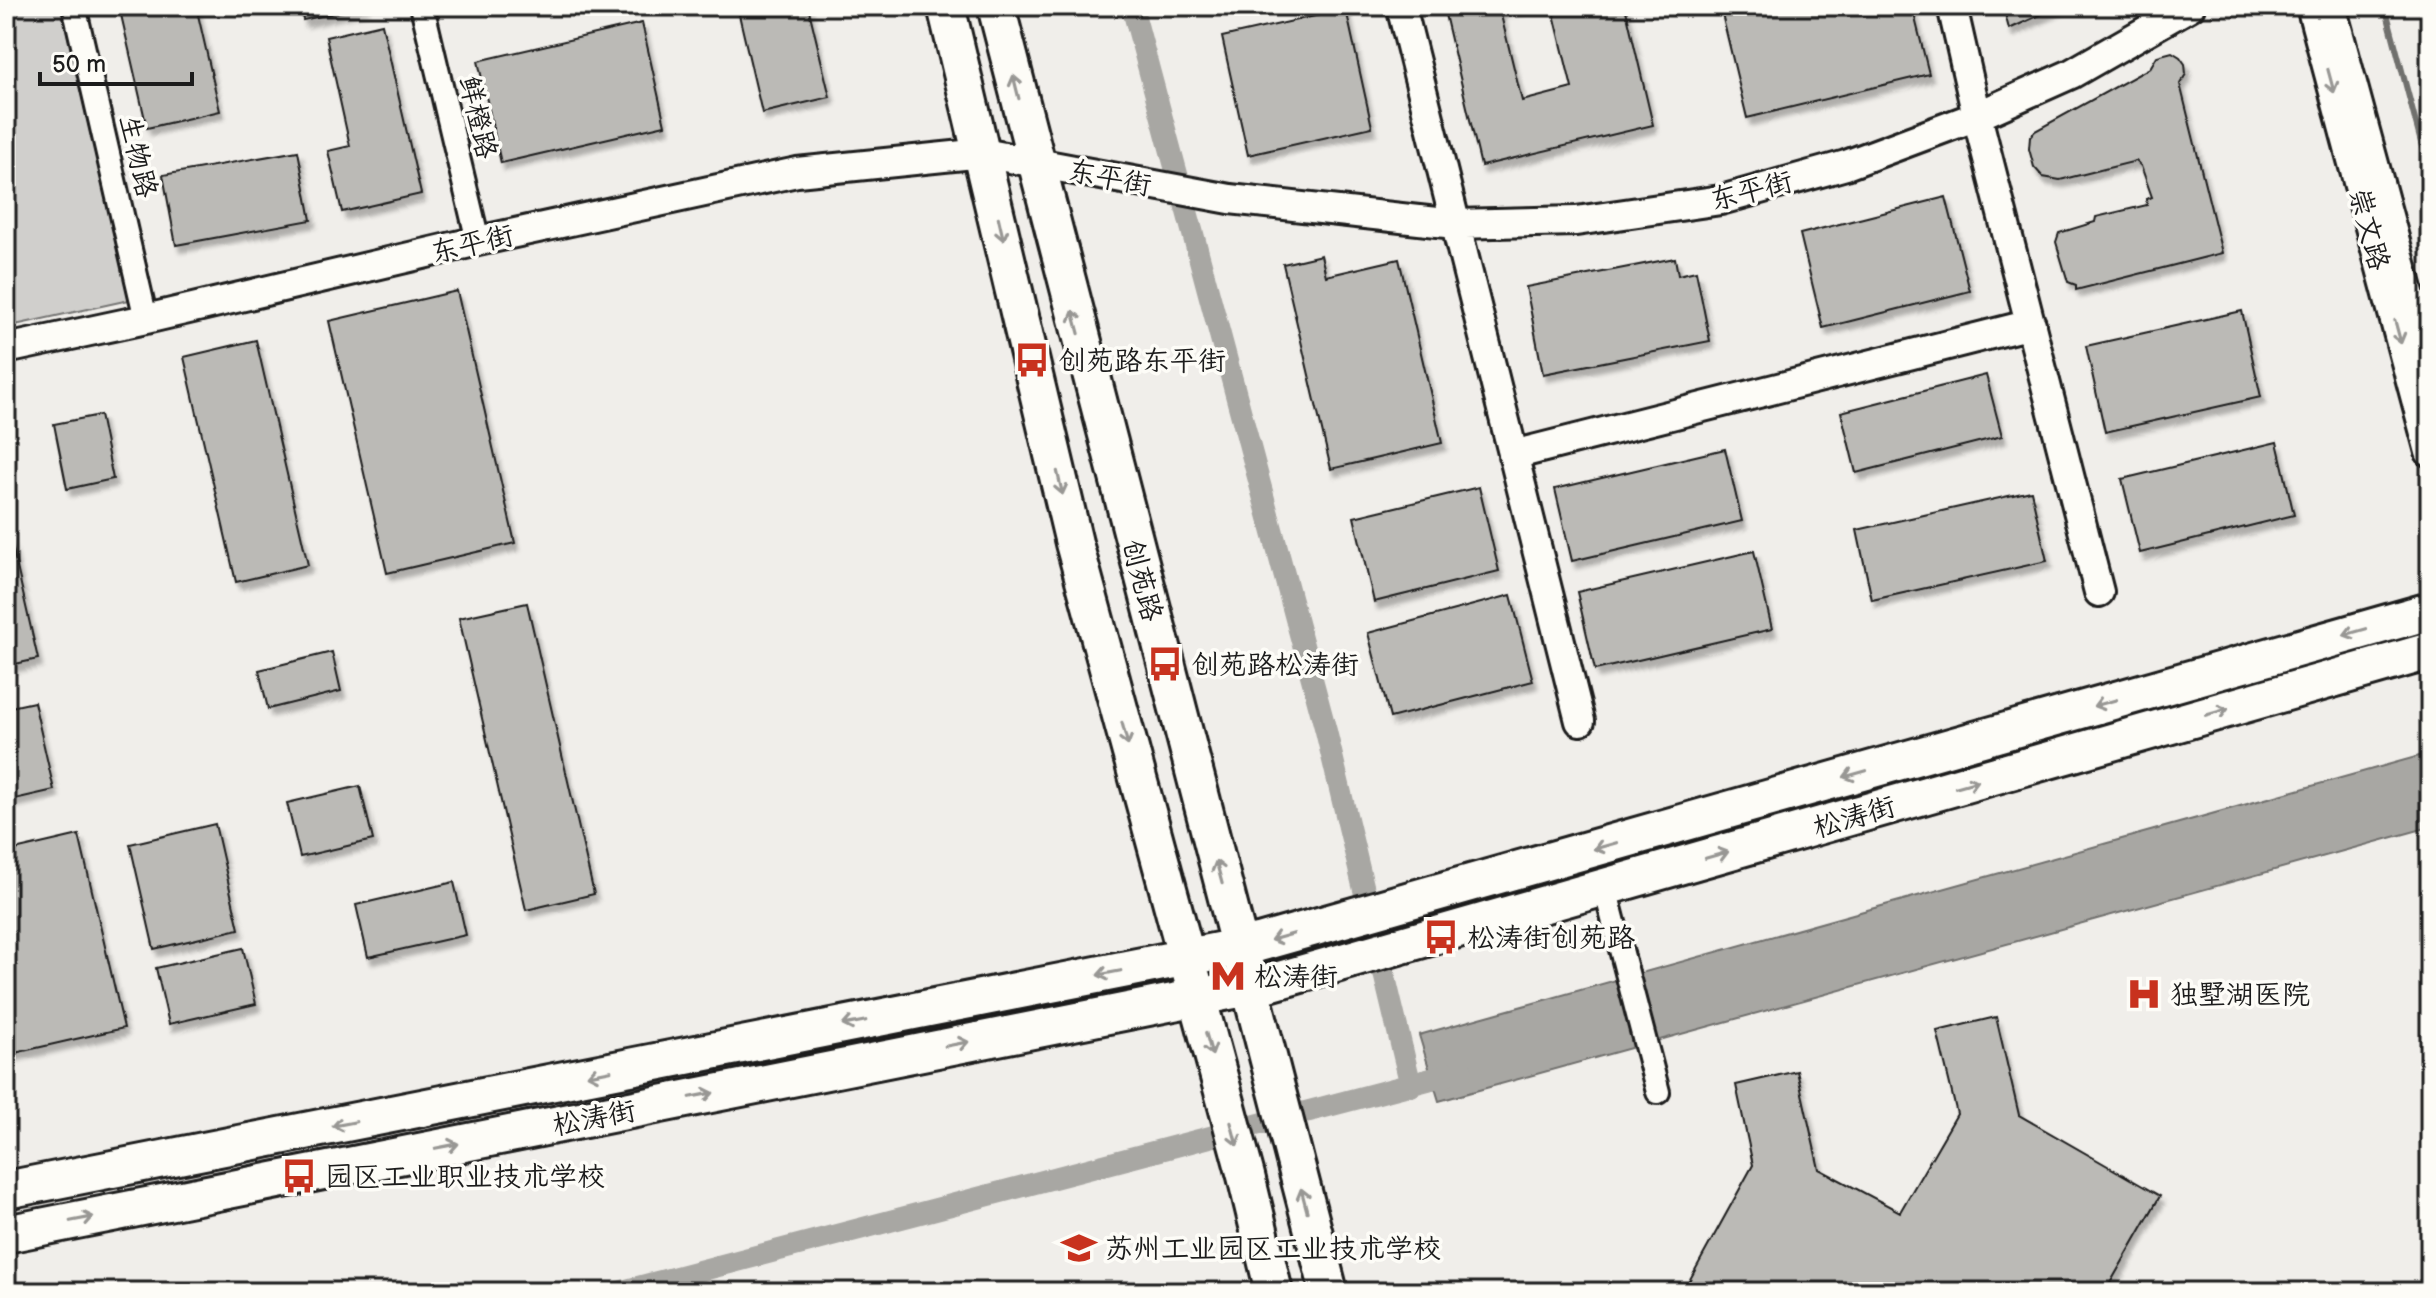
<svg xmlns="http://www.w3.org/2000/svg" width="2436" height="1298" viewBox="0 0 2436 1298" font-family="'Balsamiq Sans','LXGW WenKai TC',sans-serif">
  <defs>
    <filter id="shadow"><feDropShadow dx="4" dy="7" stdDeviation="2" flood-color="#0004"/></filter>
  </defs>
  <rect width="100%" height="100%" fill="#f0eeea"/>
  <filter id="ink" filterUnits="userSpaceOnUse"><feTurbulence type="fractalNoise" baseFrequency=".0125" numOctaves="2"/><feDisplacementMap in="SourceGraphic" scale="16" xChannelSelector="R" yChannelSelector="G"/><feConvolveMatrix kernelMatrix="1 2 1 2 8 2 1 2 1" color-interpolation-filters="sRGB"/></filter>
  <g filter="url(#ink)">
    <path fill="#d0cfcc" stroke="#767674" stroke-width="2" d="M 6,6 L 61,6 L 129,300 L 6,327 Z"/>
    <path fill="#a8a7a3" stroke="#706f6d" stroke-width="2" d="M 2430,753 L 2430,827 L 1439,1101 L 1419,1035 Z"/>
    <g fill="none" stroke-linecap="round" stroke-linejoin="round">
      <path stroke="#706f6d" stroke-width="6" d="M 2385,6 L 2430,177"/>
      <path stroke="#a8a7a3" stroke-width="22" d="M 1132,6 L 1326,731 L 1411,1086
        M 619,1292 L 1462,1071"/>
    </g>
    <path fill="#bbbab6" stroke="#1c1c1c" stroke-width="2" filter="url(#shadow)" d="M 119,6 L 196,6 L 220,111 L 147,128 Z
      M 300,6 L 366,6 L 303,20 Z
      M 737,6 L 808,6 L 830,97 L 762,113 Z
      M 1443,6 L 1521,6 L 1500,11 L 1522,101 L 1572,88 L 1552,6 L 1625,6 L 1653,125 L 1481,166 Z
      M 1720,6 L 1912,6 L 1929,74 L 1747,118 Z
      M 2003,6 L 2060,6 L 2009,29 Z
      M 1346,9 L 1372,127 L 1248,155 L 1222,37 Z
      M 642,23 L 665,125 L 501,163 L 478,61 Z
      M 382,24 L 421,194 L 342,212 L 328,151 L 350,146 L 326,37 Z
      M 2172,52 L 2180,57 L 2185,64 L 2186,74 L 2180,84 L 2222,253 L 2076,290 L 2076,285 L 2068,282 L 2056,242 L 2059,233 L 2095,222 L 2096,217 L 2147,205 L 2146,199 L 2152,197 L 2141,166 L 2136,161 L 2060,180 L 2043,177 L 2034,167 L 2029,149 L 2030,137 L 2035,131 L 2150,68 L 2157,56 Z
      M 298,151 L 311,220 L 176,245 L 163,175 Z
      M 1946,197 L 1970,291 L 1823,328 L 1800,234 Z
      M 1321,255 L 1326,276 L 1399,259 L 1442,443 L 1331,469 L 1283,264 Z
      M 1675,258 L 1678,275 L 1696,271 L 1710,341 L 1543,374 L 1526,287 Z
      M 457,291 L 515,543 L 387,573 L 329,321 Z
      M 2242,311 L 2261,397 L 2105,432 L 2086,346 Z
      M 256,340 L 308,565 L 236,582 L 184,357 Z
      M 1986,375 L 2002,436 L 1856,473 L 1841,412 Z
      M 100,415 L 113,479 L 67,489 L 54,424 Z
      M 2277,442 L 2294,515 L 2140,553 L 2122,479 Z
      M 1725,449 L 1742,521 L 1572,561 L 1555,489 Z
      M 1479,487 L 1499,571 L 1374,602 L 1354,517 Z
      M 2031,491 L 2047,561 L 1872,600 L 1857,530 Z
      M 6,519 L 38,659 L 6,666 Z
      M 1754,551 L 1772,629 L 1595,670 L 1577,592 Z
      M 1511,595 L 1533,681 L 1390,718 L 1368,633 Z
      M 527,603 L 594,894 L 526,910 L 459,618 Z
      M 332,652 L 341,691 L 268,709 L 259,670 Z
      M 34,702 L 54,790 L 6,801 L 6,708 Z
      M 360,786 L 373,840 L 300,857 L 287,803 Z
      M 215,824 L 239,929 L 154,949 L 130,844 Z
      M 79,835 L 124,1028 L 6,1055 L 6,852 Z
      M 454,882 L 466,935 L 368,957 L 356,905 Z
      M 243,948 L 256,1004 L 169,1024 L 156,968 Z
      M 1996,1017 L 2019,1115 L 2160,1196 L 2105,1292 L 1683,1292 L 1753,1165 L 1736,1085 L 1797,1071 L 1819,1169 L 1900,1212 L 1957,1114 L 1937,1031 Z"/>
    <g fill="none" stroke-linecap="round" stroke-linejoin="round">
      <g stroke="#1c1c1c" stroke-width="28">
        <path id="minor" d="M 74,6 L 146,319
          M 422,6 L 478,241
          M 1605,888 L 1658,1092"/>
      </g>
      <g stroke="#1c1c1c" stroke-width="34">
        <path id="tertiary" d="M 1401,6 L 1580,721
          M 1952,6 L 1977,116 L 2099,592
          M 2311,6 L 2430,452
          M 2331,6 L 2430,370
          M 6,349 L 146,319 L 478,241 L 797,172 L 983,153 L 1230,199 L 1455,224 L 1576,221 L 1721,200 L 1846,165 L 1977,116 L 2071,74 L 2190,6
          M 1513,455 L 2031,324"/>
      </g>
      <g stroke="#1c1c1c" stroke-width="42">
        <path id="primary" d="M 946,6 L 1074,543 L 1246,1176 L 1274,1292
          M 996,6 L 1329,1292
          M 6,1190 L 1259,943 L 2430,611
          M 6,1234 L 1269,983 L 2430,651"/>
      </g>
      <use href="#minor" stroke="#fdfcf7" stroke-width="22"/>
      <use href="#tertiary" stroke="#fdfcf7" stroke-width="28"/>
      <use href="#primary" stroke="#fdfcf7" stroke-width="36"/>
    </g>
    <defs><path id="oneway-shaft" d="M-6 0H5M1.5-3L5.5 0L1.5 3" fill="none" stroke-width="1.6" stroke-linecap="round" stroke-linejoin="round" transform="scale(2)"/></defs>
    <g stroke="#989794">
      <use href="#oneway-shaft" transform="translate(2331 81) rotate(75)"/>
      <use href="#oneway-shaft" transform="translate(1016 87) rotate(-104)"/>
      <use href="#oneway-shaft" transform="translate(1001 229) rotate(77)"/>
      <use href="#oneway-shaft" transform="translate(1076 322) rotate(-105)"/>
      <use href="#oneway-shaft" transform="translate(2398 332) rotate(75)"/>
      <use href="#oneway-shaft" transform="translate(1060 483) rotate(77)"/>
      <use href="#oneway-shaft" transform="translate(2355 632) rotate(164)"/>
      <use href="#oneway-shaft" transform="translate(2105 703) rotate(164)"/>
      <use href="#oneway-shaft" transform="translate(2217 712) rotate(-16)"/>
      <use href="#oneway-shaft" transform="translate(1125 734) rotate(75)"/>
      <use href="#oneway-shaft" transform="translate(1855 774) rotate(164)"/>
      <use href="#oneway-shaft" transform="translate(1967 784) rotate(-16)"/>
      <use href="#oneway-shaft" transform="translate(1605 846) rotate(164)"/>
      <use href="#oneway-shaft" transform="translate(1717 855) rotate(-16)"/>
      <use href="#oneway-shaft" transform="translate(1219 872) rotate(-105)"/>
      <use href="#oneway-shaft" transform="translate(1282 937) rotate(164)"/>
      <use href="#oneway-shaft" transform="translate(1109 973) rotate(169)"/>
      <use href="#oneway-shaft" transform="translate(854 1023) rotate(169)"/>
      <use href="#oneway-shaft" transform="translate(957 1044) rotate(-11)"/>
      <use href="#oneway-shaft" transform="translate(1209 1044) rotate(74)"/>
      <use href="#oneway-shaft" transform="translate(599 1073) rotate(169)"/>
      <use href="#oneway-shaft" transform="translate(702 1095) rotate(-11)"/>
      <use href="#oneway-shaft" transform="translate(344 1124) rotate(169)"/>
      <use href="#oneway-shaft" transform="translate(1234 1134) rotate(75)"/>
      <use href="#oneway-shaft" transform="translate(447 1146) rotate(-11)"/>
      <use href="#oneway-shaft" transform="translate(1304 1200) rotate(-105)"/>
      <use href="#oneway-shaft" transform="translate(82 1219) rotate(-11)"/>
    </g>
  </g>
  <defs>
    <g id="bus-bare" transform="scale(2.76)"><path d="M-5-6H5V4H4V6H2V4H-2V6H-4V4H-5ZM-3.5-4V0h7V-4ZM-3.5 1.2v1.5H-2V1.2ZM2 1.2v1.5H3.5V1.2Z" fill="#c8321e" stroke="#fdfcf7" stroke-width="2.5" paint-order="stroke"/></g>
    <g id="metro-bare" transform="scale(2.76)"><path d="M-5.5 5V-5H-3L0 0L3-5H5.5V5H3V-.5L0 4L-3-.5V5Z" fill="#c8321e" stroke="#fdfcf7" stroke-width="2.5" paint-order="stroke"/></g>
    <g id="hospital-bare" transform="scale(2.76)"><path d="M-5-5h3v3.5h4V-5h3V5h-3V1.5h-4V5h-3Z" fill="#c8321e" stroke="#fdfcf7" stroke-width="2.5" paint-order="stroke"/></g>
    <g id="school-bare" transform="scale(2.76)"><path d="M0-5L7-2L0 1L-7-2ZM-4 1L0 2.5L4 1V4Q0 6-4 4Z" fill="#c8321e" stroke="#fdfcf7" stroke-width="2.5" paint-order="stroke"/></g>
  </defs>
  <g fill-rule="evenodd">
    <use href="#bus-bare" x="1032" y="360"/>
    <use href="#bus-bare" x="1165" y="664"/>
    <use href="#bus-bare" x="1441" y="937"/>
    <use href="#metro-bare" x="1228" y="976"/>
    <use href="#hospital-bare" x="2144" y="994"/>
    <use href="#bus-bare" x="299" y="1176"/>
    <use href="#school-bare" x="1079" y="1248"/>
  </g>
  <g text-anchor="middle" stroke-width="7" stroke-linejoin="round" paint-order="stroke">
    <g font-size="28" fill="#1c1c1c" stroke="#fdfcf7">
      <text transform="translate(479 117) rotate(77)" y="10">鲜橙路</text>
      <text transform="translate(139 156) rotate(77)" y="10">生物路</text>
      <text transform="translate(1110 177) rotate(11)" y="10">东平街</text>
      <text transform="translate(1751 190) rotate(-14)" y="10">东平街</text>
      <text transform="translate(2370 229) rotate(75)" y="10">崇文路</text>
      <text transform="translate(472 243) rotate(-13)" y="10">东平街</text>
      <text transform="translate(1143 580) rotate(75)" y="10">创苑路</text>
      <text transform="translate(1854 816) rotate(-16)" y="10">松涛街</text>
      <text transform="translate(594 1117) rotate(-11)" y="10">松涛街</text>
    </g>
    <g font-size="28" fill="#1c1c1c" stroke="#fdfcf7" text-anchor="start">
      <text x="1058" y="370">创苑路东平街</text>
      <text x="1191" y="674">创苑路松涛街</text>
      <text x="1467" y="947">松涛街创苑路</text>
      <text x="1254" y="986">松涛街</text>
      <text x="2170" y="1004">独墅湖医院</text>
      <text x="325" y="1186">园区工业职业技术学校</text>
      <text x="1105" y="1258">苏州工业园区工业技术学校</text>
    </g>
  </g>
  <rect width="2436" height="1298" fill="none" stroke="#fdfcf7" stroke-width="32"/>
  <rect x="16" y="16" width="2404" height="1266" fill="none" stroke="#1c1c1c" stroke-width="3" filter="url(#ink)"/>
  <path d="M40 72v12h152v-12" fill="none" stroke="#1c1c1c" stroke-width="4"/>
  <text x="52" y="72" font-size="24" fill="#1c1c1c" stroke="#fdfcf7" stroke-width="6" paint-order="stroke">50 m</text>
</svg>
